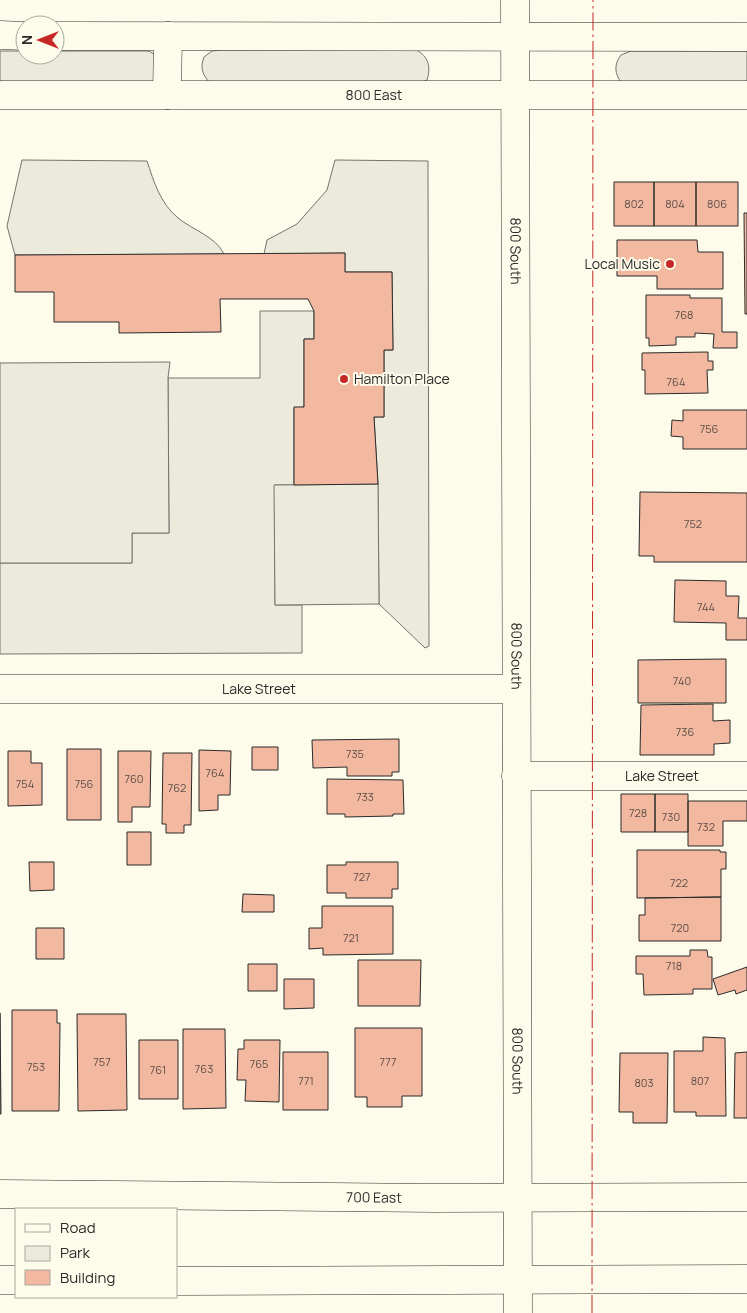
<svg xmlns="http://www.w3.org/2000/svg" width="747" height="1313" viewBox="0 0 747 1313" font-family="Manrope,sans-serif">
  <rect width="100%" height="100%" fill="#fdfbea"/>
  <path fill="#ecebdb" stroke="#74746e" d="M 223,50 L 416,50 C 429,56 431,68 427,80 L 416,85 L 210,83 C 202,74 200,68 204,57 L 212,51 Z
    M 0,51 L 25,51 L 25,55 L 55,55 L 55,51 L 149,51 L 157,56 L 154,83 L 0,86 Z
    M 631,51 L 747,51 L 747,86 L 622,83 C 614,74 614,64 621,55 Z
    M 22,160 L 147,161 C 154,182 160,203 178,218 C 193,230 216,237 224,254 L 15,255 L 7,226 Z
    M 335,160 L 428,161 L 429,646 L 425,648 L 379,604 L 378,484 L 374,417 L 384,417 L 384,350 L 393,350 L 392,272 L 345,272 L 345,253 L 264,254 L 267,240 L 297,224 L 327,190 Z
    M 260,311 L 314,311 L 314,339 L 304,339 L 304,407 L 294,408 L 294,485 L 275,485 L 275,605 L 302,605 L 302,653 L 0,654 L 0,563 L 132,563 L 132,533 L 169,533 L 168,378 L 260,378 Z"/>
  <path fill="#eceadb" stroke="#74746e" d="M 170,362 L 168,378 L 169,533 L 132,533 L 132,563 L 0,563 L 0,363 Z
    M 378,484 L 379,604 L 275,605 L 274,485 Z"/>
  <path fill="#f2b8a0" stroke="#2b2b2b" d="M 614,182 L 654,182 L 654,226 L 614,226 Z
    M 654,182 L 696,182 L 696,226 L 654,226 Z
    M 696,182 L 738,182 L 738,226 L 696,226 Z
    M 744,213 L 747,213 L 747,314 L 745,314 Z
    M 617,240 L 697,240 L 698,252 L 723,252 L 723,289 L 657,289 L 657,276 L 617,276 Z
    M 345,253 L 345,272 L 392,272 L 393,350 L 384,350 L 384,417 L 374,417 L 378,484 L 294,485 L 294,407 L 304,407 L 304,339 L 314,339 L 314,311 L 308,299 L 220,299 L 221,332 L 119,333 L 119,322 L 54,322 L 54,292 L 15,292 L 15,255 Z
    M 646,295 L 690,295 L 690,298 L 722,298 L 722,332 L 737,332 L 737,348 L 713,348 L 714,334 L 695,333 L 695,337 L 676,337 L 676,345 L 649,346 L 649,338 L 646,338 Z
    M 708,352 L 708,361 L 713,361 L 713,370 L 707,370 L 708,393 L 645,394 L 645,370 L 642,370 L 642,353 Z
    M 683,410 L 747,410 L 747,449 L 683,449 L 683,437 L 671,436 L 672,420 L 683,421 Z
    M 640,492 L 747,493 L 747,562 L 654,562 L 654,556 L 639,556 Z
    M 675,580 L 726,581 L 726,596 L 739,596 L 738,618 L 747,618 L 747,640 L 726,640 L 726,623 L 674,622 Z
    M 726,659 L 726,703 L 638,703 L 638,660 Z
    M 713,704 L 713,721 L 730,720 L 730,743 L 714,744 L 714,755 L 640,755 L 641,705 Z
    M 399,739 L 399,772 L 392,772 L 392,776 L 347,776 L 347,767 L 313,768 L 312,740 Z
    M 252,747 L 278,747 L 278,770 L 252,770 Z
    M 67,749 L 101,749 L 101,820 L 67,820 Z
    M 199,750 L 231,751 L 230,795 L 218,795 L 218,810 L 199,811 Z
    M 8,751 L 31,751 L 31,763 L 42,763 L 42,805 L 8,806 Z
    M 118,751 L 151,751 L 150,807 L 132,807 L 132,822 L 118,822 Z
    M 163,753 L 192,753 L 191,825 L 184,825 L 184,833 L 166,833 L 166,824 L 162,824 Z
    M 327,779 L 403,780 L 404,814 L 393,814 L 393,816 L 345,817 L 345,814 L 327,814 Z
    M 621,794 L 655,794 L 655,832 L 621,832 Z
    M 655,794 L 688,794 L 688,832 L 655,832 Z
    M 688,801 L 747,801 L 747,821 L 723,821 L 723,846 L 688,846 Z
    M 127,832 L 151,832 L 151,865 L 127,865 Z
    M 637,850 L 720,850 L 720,852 L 726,852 L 726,869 L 721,869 L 721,897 L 637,898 Z
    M 29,862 L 54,862 L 54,890 L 30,891 Z
    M 346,862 L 398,862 L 398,889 L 392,889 L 392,898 L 346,898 L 346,893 L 327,893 L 327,865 L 346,865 Z
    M 243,894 L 274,895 L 274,912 L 242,912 Z
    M 721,897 L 721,941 L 639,941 L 639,915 L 645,915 L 645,898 Z
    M 322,906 L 393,906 L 393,954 L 323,955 L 323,948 L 309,949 L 309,928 L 322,928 Z
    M 36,928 L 64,928 L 64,959 L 36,959 Z
    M 690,950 L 707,950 L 708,957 L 712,957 L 712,989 L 693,989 L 693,994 L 644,995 L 643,974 L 636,974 L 636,956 L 690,956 Z
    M 358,960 L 421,960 L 420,1006 L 358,1006 Z
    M 248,964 L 277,964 L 277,991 L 248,991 Z
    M 747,967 L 747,990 L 736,994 L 735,990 L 718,995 L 713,979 Z
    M 284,979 L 314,979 L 314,1008 L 284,1009 Z
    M 12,1010 L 57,1010 L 57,1023 L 60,1023 L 59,1111 L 12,1111 Z
    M 0,1013 L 1,1114 L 0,1114 Z
    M 77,1014 L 126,1014 L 127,1110 L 78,1111 Z
    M 355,1028 L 422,1028 L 422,1096 L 402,1096 L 402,1107 L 367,1107 L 367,1097 L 355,1097 Z
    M 183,1029 L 225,1029 L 226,1108 L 183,1109 Z
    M 703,1037 L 725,1038 L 726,1116 L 696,1116 L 696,1112 L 674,1112 L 674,1051 L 703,1051 Z
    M 139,1040 L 178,1040 L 178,1099 L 139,1099 Z
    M 244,1040 L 280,1040 L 279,1102 L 245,1101 L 246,1080 L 237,1080 L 238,1049 L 244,1049 Z
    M 283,1052 L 328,1052 L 328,1110 L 283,1110 Z
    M 747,1052 L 747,1118 L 734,1118 L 735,1053 Z
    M 620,1053 L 668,1053 L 667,1123 L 633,1123 L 633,1112 L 619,1112 Z"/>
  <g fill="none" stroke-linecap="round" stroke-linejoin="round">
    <g stroke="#2b2b2b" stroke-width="29">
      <g id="minor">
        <path d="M 0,35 L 25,36"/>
        <path d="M 55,36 L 747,37"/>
        <path id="s1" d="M 0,95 L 747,95"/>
        <path d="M 167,95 L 168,36"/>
        <path id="s2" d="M 0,689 L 516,689"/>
        <path id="s3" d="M 516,776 L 747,776"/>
      </g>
    </g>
    <g stroke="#2b2b2b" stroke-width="29">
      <g id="major">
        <path id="s4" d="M 515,0 L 518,1313"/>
        <path id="s5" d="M 0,1194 L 435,1198 L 747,1197"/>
        <path d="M 0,1280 L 16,1280"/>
        <path d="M 176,1281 L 747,1279"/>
      </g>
    </g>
    <use href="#minor" stroke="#fdfbea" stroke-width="28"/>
    <use href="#major" stroke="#fdfbea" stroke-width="28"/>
    <path stroke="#c62828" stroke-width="1" stroke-dasharray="18 4 2.5 4" stroke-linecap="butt" d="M 592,1313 L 593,0"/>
  </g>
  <g fill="#c62828" stroke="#fdfbea" stroke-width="2">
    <circle cx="670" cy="264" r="5"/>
    <circle cx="344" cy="379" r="5"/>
  </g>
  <g text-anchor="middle" stroke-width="4" stroke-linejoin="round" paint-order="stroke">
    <g font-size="11" fill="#5d4e48">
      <text x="634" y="208">802</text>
      <text x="675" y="208">804</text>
      <text x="717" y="208">806</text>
      <text x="684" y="319">768</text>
      <text x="676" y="386">764</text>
      <text x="709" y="433">756</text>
      <text x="693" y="528">752</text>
      <text x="706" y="611">744</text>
      <text x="682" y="685">740</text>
      <text x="685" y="736">736</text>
      <text x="355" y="758">735</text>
      <text x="215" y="777">764</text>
      <text x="134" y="783">760</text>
      <text x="25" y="788">754</text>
      <text x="84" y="788">756</text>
      <text x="177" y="792">762</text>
      <text x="365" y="801">733</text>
      <text x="638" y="817">728</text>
      <text x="671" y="821">730</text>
      <text x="706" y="831">732</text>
      <text x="362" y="881">727</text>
      <text x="679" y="887">722</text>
      <text x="680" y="932">720</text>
      <text x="351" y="942">721</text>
      <text x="674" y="970">718</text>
      <text x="102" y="1066">757</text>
      <text x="388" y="1066">777</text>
      <text x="259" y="1068">765</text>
      <text x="36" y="1071">753</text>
      <text x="204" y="1073">763</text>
      <text x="158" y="1074">761</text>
      <text x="306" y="1085">771</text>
      <text x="700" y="1085">807</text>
      <text x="644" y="1087">803</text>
    </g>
    <g font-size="14" fill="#2b2b2b" stroke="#fdfbea">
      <text dy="5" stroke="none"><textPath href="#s1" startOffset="374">800 East</textPath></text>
      <text dy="5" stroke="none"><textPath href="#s4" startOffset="251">800 South</textPath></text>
      <text dy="5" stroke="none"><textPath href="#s4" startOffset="656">800 South</textPath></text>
      <text dy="5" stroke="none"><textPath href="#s2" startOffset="259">Lake Street</textPath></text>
      <text dy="5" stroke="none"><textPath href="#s3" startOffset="146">Lake Street</textPath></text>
      <text dy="5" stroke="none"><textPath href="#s4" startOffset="1061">800 South</textPath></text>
      <text dy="5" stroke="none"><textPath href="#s5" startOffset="374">700 East</textPath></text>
    </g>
    <g font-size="14" fill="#2b2b2b" stroke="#fdfbea" text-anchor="end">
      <text x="660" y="269">Local Music</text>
      <text x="354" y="384" text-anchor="start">Hamilton Place</text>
    </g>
  </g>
  <rect x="15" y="1208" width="162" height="90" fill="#fdfbea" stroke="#a9a89e"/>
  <rect x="25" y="1224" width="25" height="8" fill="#fdfbea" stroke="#a9a89e"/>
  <text x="60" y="1233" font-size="15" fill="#2b2b2b">Road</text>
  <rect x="25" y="1246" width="25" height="15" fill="#ecebdb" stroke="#a9a89e"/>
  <text x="60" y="1258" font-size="15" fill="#2b2b2b">Park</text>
  <rect x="25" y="1270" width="25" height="15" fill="#f2b8a0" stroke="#a9a89e"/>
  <text x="60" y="1283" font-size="15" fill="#2b2b2b">Building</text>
  <g transform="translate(40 40) rotate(270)"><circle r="24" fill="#fdfbea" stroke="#a9a89e"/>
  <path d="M0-4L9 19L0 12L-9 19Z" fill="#c62828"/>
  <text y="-8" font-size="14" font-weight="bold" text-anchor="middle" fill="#2b2b2b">N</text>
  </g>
</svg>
